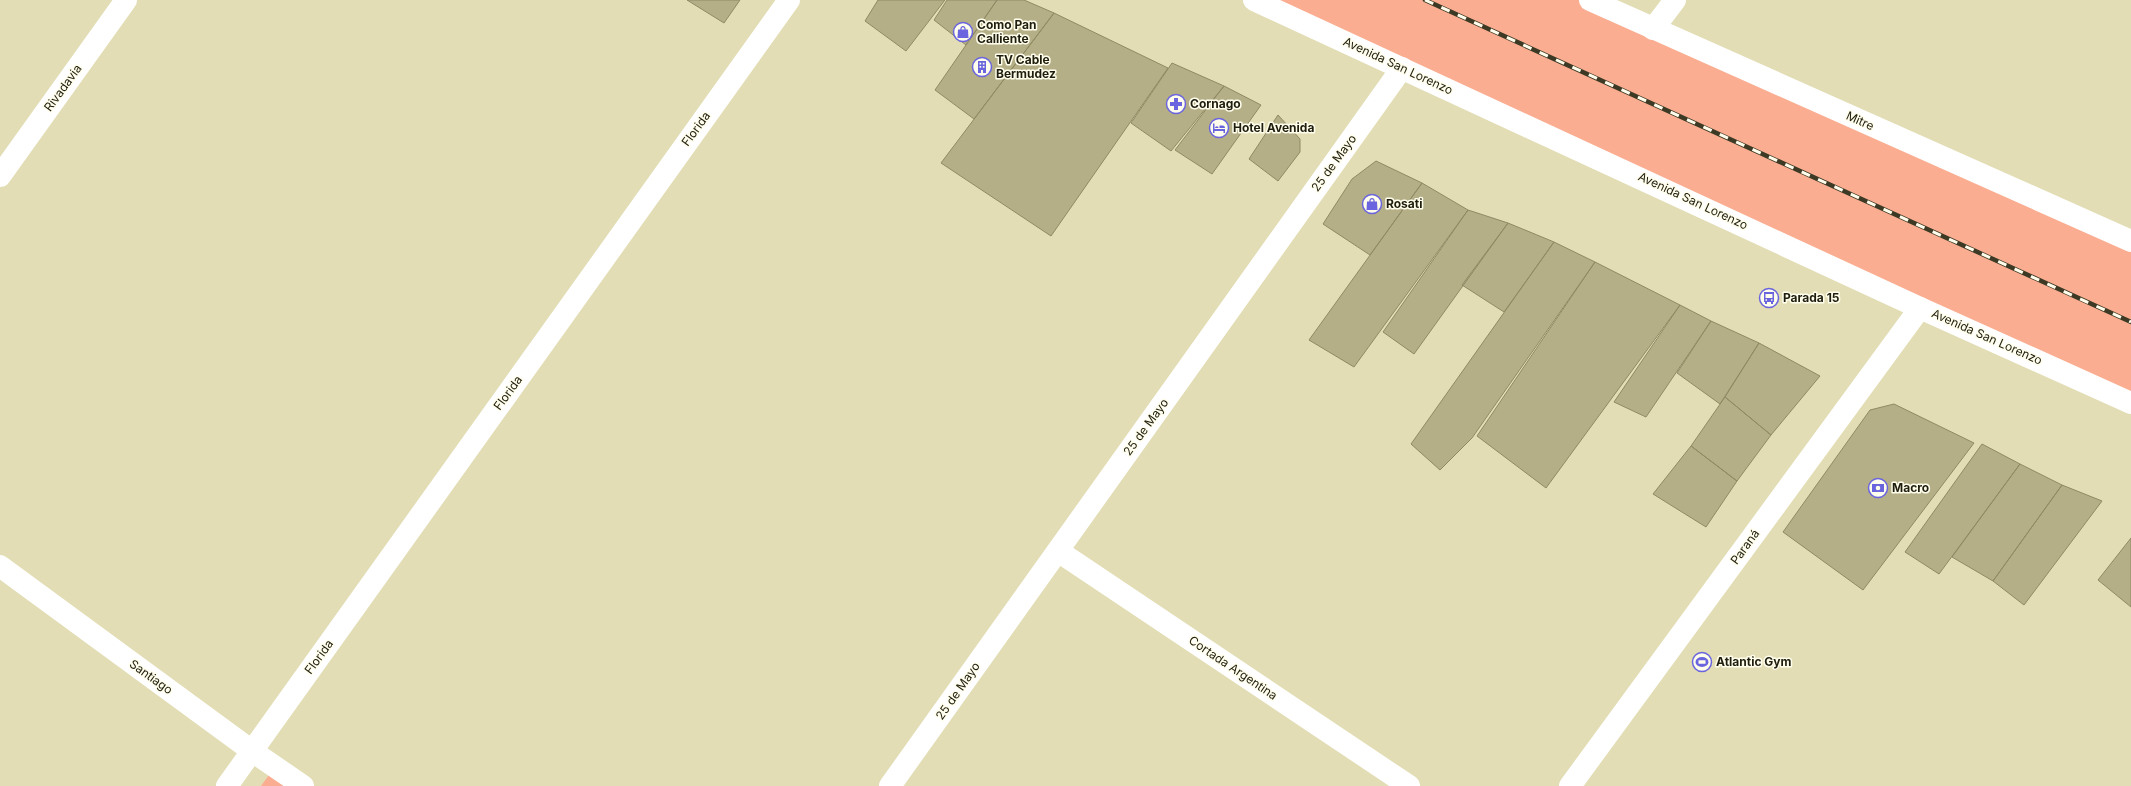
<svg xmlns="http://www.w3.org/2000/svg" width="2131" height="786" viewBox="0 0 2131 786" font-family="Inter,sans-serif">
  <rect width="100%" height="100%" fill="#e2ddb4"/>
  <path fill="#faad90" d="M 1254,0 L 1590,0 L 2131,241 L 2131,403 Z
    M 269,775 L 285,786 L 261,786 Z"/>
  <path fill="#b5af88" stroke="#8f8a64" d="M 687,0 L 740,0 L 724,23 Z
    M 878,0 L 945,0 L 906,51 L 865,21 Z
    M 947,0 L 997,0 L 966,45 L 934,20 Z
    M 997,0 L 1024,0 L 1054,13 L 974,119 L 935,90 Z
    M 1054,13 L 1168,68 L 1051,236 L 941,163 Z
    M 1172,63 L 1224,86 L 1171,151 L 1131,123 Z
    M 1224,86 L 1261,105 L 1212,174 L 1175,150 Z
    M 1278,115 L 1300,139 L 1300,152 L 1278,181 L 1249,159 Z
    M 1376,161 L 1422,183 L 1370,255 L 1323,224 L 1352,179 Z
    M 1422,183 L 1468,210 L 1354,367 L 1309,340 Z
    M 1468,210 L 1508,223 L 1414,354 L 1383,332 Z
    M 1508,223 L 1554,242 L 1504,312 L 1462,285 Z
    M 1554,242 L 1595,262 L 1472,438 L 1440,470 L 1411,444 Z
    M 1595,262 L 1680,305 L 1546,488 L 1477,436 Z
    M 1680,305 L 1711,321 L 1646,417 L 1614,402 Z
    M 1711,321 L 1759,343 L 1720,404 L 1677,373 Z
    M 1759,343 L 1820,376 L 1771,435 L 1725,397 Z
    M 1725,397 L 1771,435 L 1737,481 L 1691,446 Z
    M 1894,404 L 1974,443 L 1863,590 L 1783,532 L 1870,410 Z
    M 1982,444 L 2020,464 L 1939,574 L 1905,552 Z
    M 1691,446 L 1737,481 L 1706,527 L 1653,494 Z
    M 2020,464 L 2062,485 L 1993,581 L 1952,557 Z
    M 2062,485 L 2102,501 L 2024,605 L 1993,581 Z
    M 2131,538 L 2131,607 L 2098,580 Z"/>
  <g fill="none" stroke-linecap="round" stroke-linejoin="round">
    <path stroke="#fff" stroke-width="22" d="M 1653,29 L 1675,0
      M 0,176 L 126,0
      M 1058,551 L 1409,786
      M 227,786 L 789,0
      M 890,786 L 1402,68
      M 1570,786 L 1920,308"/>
    <path stroke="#fff" stroke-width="22" d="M 1590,0 L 2131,241
      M 0,566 L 252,751 L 303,786"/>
    <path stroke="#fff" stroke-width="22" d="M 1254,0 L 1920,308 L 2131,403"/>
    <g stroke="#3c3925" stroke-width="4.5">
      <path id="rail" d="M 1425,0 L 2131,322"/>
    </g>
    <use href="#rail" stroke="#fffdec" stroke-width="3" stroke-dasharray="9" stroke-linecap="butt"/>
  </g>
  <defs>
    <g id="shop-ring" transform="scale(1)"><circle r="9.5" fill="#fffdec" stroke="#6a65df" stroke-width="1.5"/><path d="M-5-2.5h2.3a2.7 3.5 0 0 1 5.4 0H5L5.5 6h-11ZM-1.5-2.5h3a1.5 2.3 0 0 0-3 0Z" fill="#6a65df"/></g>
    <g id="building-ring" transform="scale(1)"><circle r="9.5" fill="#fffdec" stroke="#6a65df" stroke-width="1.5"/><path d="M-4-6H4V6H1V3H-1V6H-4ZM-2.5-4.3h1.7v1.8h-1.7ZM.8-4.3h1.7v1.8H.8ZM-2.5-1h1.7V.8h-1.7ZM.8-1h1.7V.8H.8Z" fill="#6a65df"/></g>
    <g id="pharmacy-ring" transform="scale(1)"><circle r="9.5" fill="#fffdec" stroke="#6a65df" stroke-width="1.5"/><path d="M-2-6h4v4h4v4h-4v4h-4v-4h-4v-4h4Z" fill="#6a65df"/></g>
    <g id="hotel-ring" transform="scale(1)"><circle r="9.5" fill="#fffdec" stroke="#6a65df" stroke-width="1.5"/><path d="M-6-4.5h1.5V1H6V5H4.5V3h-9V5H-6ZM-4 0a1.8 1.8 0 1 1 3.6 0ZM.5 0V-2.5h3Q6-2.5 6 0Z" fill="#6a65df"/></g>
    <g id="bus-ring" transform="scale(1)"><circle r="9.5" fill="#fffdec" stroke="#6a65df" stroke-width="1.5"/><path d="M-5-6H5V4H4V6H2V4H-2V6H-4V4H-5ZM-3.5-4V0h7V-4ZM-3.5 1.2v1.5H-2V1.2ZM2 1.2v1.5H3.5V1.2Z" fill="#6a65df"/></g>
    <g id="bank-ring" transform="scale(1)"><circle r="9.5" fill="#fffdec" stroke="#6a65df" stroke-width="1.5"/><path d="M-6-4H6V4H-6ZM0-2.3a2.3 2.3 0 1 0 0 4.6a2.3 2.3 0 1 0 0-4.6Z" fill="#6a65df"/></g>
    <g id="stadium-ring" transform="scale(1)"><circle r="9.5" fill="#fffdec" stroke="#6a65df" stroke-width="1.5"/><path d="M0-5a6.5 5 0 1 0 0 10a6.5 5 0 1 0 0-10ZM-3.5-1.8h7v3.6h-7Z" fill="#6a65df"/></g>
  </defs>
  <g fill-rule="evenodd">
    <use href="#shop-ring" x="963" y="32"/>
    <use href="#building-ring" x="982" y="67"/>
    <use href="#pharmacy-ring" x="1176" y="104"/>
    <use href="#hotel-ring" x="1219" y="128"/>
    <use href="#shop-ring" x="1372" y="204"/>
    <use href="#bus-ring" x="1769" y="298"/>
    <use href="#bank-ring" x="1878" y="488"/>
    <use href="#stadium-ring" x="1702" y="662"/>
  </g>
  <g text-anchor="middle" stroke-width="3" stroke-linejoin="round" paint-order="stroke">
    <g font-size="12" font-weight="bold" fill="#1f1d0d" stroke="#fffdec" text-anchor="start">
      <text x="977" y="29">Como Pan<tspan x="977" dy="14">Calliente</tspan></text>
      <text x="996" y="64">TV Cable<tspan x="996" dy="14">Bermudez</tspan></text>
      <text x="1190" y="108">Cornago</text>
      <text x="1233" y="132">Hotel Avenida</text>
      <text x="1386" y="208">Rosati</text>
      <text x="1783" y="302">Parada 15</text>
      <text x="1892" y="492">Macro</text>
      <text x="1716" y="666">Atlantic Gym</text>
    </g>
    <g font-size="12" fill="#1f1d0d" stroke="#fffdec">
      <text transform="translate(1398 66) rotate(25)" y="4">Avenida San Lorenzo</text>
      <text transform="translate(63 88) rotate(-54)" y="4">Rivadavia</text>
      <text transform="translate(1860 121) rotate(24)" y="4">Mitre</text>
      <text transform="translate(696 129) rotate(-54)" y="4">Florida</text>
      <text transform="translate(1334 163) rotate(-54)" y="4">25 de Mayo</text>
      <text transform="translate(1693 201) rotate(25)" y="4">Avenida San Lorenzo</text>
      <text transform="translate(1987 337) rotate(24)" y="4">Avenida San Lorenzo</text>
      <text transform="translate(508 393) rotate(-54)" y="4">Florida</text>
      <text transform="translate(1146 427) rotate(-54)" y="4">25 de Mayo</text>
      <text transform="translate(1745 547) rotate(-54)" y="4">Paraná</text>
      <text transform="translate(319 657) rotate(-54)" y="4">Florida</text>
      <text transform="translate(1233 668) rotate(34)" y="4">Cortada Argentina</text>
      <text transform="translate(151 677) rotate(36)" y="4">Santiago</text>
      <text transform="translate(958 691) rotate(-55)" y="4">25 de Mayo</text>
    </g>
  </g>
</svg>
